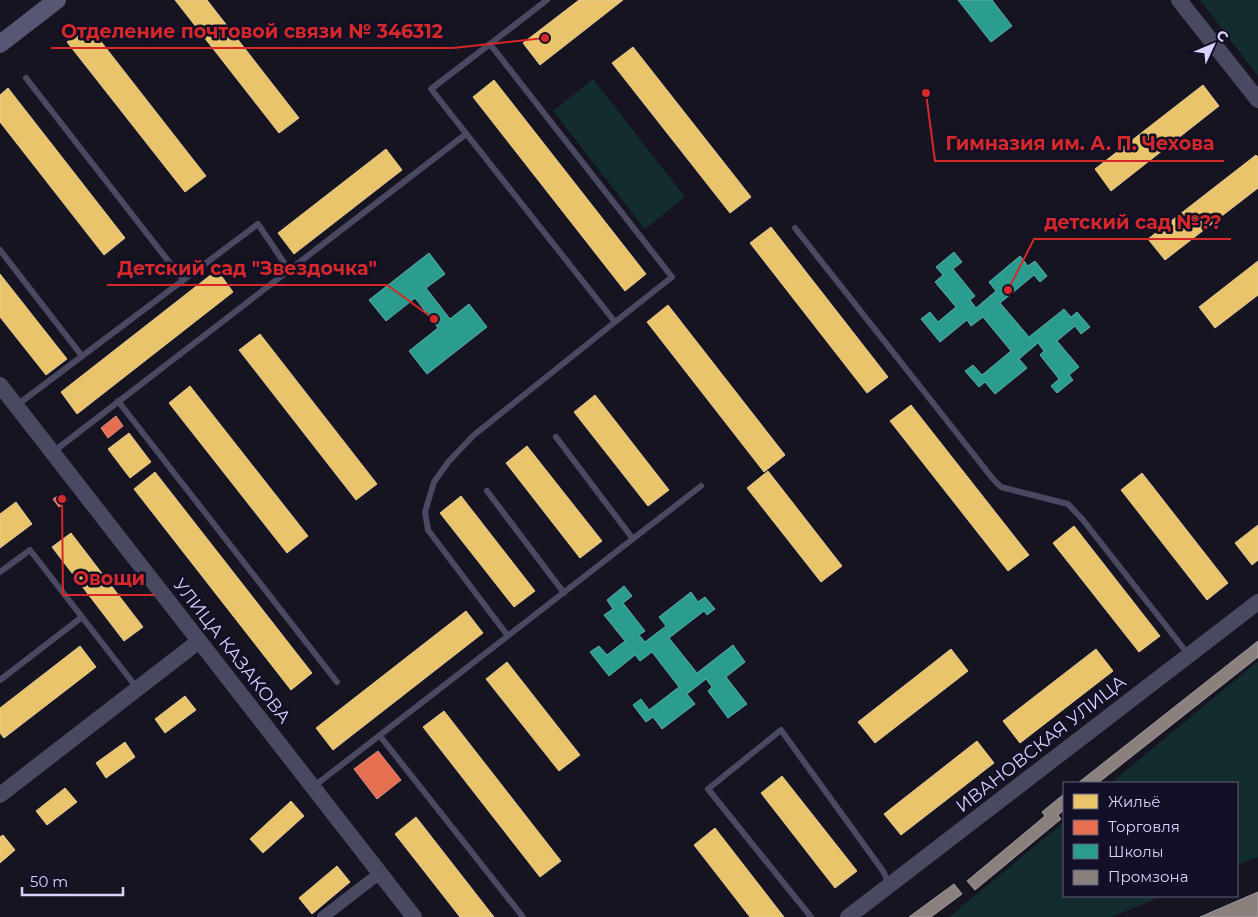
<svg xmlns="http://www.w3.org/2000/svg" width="1258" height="917" viewBox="0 0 1258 917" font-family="Montserrat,sans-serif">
  <rect width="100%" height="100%" fill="#161421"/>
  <path fill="#132c2d" d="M 1200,0 L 1258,0 L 1258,76 Z
    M 593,79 L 685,197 L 645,229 L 553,111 Z
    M 1258,661 L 1258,857 L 1237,865 L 1237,783 L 1111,783 Z
    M 1064,822 L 1064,896 L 1163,896 L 1111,917 L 949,917 Z"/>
  <path fill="#e9c46a" stroke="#e4c997" d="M 175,0 L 207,0 L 299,118 L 279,133 Z
    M 579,0 L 623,0 L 540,65 L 523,43 Z
    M 88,25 L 206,176 L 185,192 L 67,42 Z
    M 633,47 L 751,197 L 730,213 L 612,63 Z
    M 494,80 L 646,274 L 625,291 L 473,97 Z
    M 1203,85 L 1219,106 L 1111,191 L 1095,169 Z
    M 8,88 L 125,238 L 104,255 L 0,122 L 0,95 Z
    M 386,149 L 402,170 L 294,254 L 278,233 Z
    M 1256,155 L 1258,157 L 1258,188 L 1165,260 L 1148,239 Z
    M 771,227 L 888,377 L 867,393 L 750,243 Z
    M 1258,261 L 1258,295 L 1215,328 L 1199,307 Z
    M 217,270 L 233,292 L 77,414 L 61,392 Z
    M 0,274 L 67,359 L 46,375 L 0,317 Z
    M 668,305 L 785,455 L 764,472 L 647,322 Z
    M 260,334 L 377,484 L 356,500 L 239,350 Z
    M 190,386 L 308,536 L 287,553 L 169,403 Z
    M 595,395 L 669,490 L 648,506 L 574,412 Z
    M 911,405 L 1029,555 L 1008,571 L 890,421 Z
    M 129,433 L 151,462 L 130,478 L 108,449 Z
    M 527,446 L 602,541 L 580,558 L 506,463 Z
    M 768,471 L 842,566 L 821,582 L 747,488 Z
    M 155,472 L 312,673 L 291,690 L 134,489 Z
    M 1142,473 L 1228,583 L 1207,600 L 1121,490 Z
    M 461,496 L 535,591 L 514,607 L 440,513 Z
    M 16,502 L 32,524 L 0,548 L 0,514 Z
    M 1258,525 L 1258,560 L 1252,565 L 1235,543 Z
    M 1074,526 L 1160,636 L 1139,652 L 1053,543 Z
    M 71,533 L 143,627 L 124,641 L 52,547 Z
    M 466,611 L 483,633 L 333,750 L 316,728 Z
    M 80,646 L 96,667 L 4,738 L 0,733 L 0,708 Z
    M 951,649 L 968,671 L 875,743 L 858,722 Z
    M 1096,649 L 1113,671 L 1020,743 L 1003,721 Z
    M 507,662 L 580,755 L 559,771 L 486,679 Z
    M 185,696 L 196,710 L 165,733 L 155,719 Z
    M 444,711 L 561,861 L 540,877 L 423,727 Z
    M 977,741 L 994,763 L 901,835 L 884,814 Z
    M 125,742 L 135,757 L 106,778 L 96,763 Z
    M 782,776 L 857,871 L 835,888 L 761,793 Z
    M 65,788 L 77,802 L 47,825 L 36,811 Z
    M 291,801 L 304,816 L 263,853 L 250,839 Z
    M 416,817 L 494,917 L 460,917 L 395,834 Z
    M 715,828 L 784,917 L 750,917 L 694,845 Z
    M 3,835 L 15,850 L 0,863 L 0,837 Z
    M 337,866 L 350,882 L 312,914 L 299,898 Z"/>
  <path fill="#e76f51" stroke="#e38d85" d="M 116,416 L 123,426 L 108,438 L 101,428 Z
    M 62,493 L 68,500 L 59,507 L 53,499 Z
    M 378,751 L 401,780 L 377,799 L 354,769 Z"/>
  <path fill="#2a9d8f" stroke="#5eaeb1" d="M 958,0 L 992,0 L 1012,26 L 991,42 Z
    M 954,252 L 962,262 L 953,269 L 975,296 L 970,300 L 976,308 L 996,291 L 989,282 L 1020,256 L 1028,266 L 1035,261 L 1047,276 L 1040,282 L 1034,275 L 1000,303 L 1029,337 L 1064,309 L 1071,317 L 1077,312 L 1090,327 L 1081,334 L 1075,326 L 1057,341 L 1079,367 L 1069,375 L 1073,380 L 1057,393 L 1051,386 L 1059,379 L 1040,355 L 1044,351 L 1038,343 L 1019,359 L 1027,368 L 995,394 L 985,382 L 979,387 L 965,371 L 973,365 L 982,375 L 1011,351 L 983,317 L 971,326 L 967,320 L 940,342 L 921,319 L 930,312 L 938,322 L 956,307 L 935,282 L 943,275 L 936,267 Z
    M 429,253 L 445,274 L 426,288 L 450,319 L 469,304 L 487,327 L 427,374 L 409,351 L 438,328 L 415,298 L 386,321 L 369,300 Z
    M 624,586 L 632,596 L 623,603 L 645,631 L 639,635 L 645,642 L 666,626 L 659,617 L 691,592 L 698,602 L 705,597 L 715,609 L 707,615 L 704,611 L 669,638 L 697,673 L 733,645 L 745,662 L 726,677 L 747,704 L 728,718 L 708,691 L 712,687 L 706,679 L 687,694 L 695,704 L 662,729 L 653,717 L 646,722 L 633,705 L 641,699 L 649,710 L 679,687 L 652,652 L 640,661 L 635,655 L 609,676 L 590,652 L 599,646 L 607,655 L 625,641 L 604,615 L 613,609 L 607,600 Z"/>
  <path fill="#8a817c" stroke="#a29aa3" d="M 1258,641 L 1258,657 L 1098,783 L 1078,783 Z
    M 1064,794 L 1064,810 L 1058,815 L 1061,819 L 975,890 L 967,881 L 1045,816 L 1042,812 Z
    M 954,884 L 962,894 L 931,917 L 909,917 Z
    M 1258,892 L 1258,917 L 1200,917 Z"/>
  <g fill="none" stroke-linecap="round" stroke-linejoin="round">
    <path stroke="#4a4962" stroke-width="6" d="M 490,44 L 547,0
      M 26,78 L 183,280
      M 795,228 L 993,479 L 1001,487 L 1068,504 L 1083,520 L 1188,654
      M 0,250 L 82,356
      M 118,401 L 337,682
      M 17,405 L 258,224 L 289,270
      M 556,437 L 633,539
      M 53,452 L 466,134
      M 487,491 L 564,593
      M 0,572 L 30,550 L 137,688
      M 508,636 L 428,530 L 425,512 L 434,482 L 449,461 L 474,435 L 615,322 L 431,89 L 490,44 L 672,277 L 615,322
      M 0,680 L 82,617
      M 380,736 L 523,917
      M 313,787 L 701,486
      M 811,917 L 708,789 L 781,730 L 883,871 L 889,884"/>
    <path stroke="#4a4962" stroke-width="12" d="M 323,917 L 380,873"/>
    <path stroke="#4a4962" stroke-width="16" d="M 1179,0 L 1258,100
      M 0,385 L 414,917
      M 0,795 L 199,641
      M 848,917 L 1258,602"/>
    <path stroke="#575674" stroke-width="18" d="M 0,44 L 57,0"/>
  </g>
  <g text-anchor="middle" stroke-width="5" stroke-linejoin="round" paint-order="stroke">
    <g font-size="18" fill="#d9d4ff" stroke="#130f26">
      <text transform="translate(232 651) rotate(52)" y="6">УЛИЦА КАЗАКОВА</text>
      <text transform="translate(1041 744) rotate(-38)" y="6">ИВАНОВСКАЯ УЛИЦА</text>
    </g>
  </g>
  <path fill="none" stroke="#d62828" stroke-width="2" d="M545 38L453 48H51M926 93L935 161H1224M1008 290L1034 239H1231M434 319L387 285H107M62 499L63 595H155"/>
  <g fill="#d62828" stroke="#130f26" stroke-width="2">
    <circle cx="545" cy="38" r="5"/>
    <circle cx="926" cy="93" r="5"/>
    <circle cx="1008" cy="290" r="5"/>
    <circle cx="434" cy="319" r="5"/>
    <circle cx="62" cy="499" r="5"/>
  </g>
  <g font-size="19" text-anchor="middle" font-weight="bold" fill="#d62828" stroke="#130f26" stroke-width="5" stroke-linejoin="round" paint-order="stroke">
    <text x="252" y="38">Отделение почтовой связи № 346312</text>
    <text x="1080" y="150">Гимназия им. А. П. Чехова</text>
    <text x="1133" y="229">детский сад №??</text>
    <text x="247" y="275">Детский сад "Звездочка"</text>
    <text x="109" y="585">Овощи</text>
  </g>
  <rect x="1063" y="782" width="175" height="115" fill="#130f26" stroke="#625e7d"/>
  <rect x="1073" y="794" width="25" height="15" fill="#e9c46a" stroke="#625e7d"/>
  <text x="1108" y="807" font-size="15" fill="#d9d4ff">Жильё</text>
  <rect x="1073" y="820" width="25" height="15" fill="#e76f51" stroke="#625e7d"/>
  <text x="1108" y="832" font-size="15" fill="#d9d4ff">Торговля</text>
  <rect x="1073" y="844" width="25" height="15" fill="#2a9d8f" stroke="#625e7d"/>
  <text x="1108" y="857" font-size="15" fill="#d9d4ff">Школы</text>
  <rect x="1073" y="870" width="25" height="15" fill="#8a817c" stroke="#625e7d"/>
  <text x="1108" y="882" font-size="15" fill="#d9d4ff">Промзона</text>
  <g transform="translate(1213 45) rotate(46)" stroke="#130f26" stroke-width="4" paint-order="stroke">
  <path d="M0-4L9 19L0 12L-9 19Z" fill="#d9d4ff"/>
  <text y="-8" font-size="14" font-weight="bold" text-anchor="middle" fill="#d9d4ff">С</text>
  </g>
  <path d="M22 887v8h101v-8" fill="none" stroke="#d9d4ff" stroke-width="2.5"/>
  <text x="30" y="887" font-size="15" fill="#d9d4ff" stroke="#130f26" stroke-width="4" paint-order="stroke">50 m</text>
</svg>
